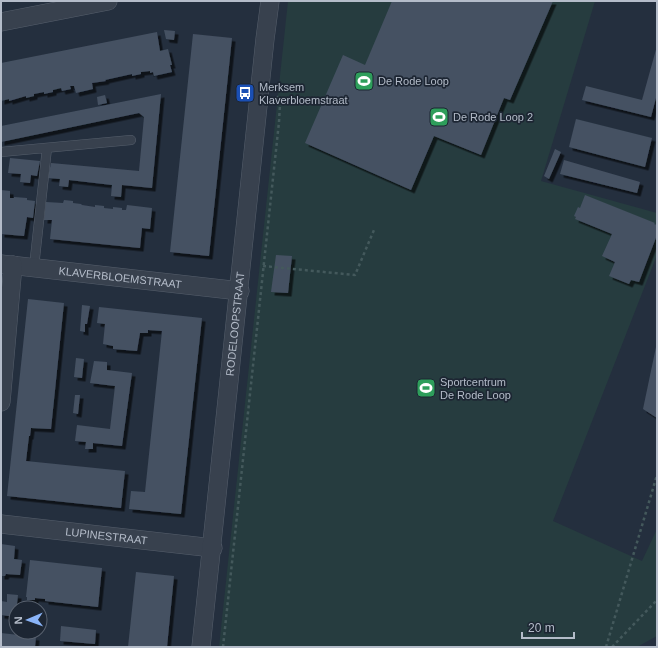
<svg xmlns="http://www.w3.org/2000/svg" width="658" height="648" viewBox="0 0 658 648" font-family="Arial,sans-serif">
  <defs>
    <filter id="shadow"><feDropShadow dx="3.5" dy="3.5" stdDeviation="0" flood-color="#0009"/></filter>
  </defs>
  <rect width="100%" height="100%" fill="#242f3e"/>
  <path fill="#263c3f" d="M 288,1 L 595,1 L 541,181 L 657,213 L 657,255 L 553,521 L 642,561 L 657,529 L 657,636 L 637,647 L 219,647 Z"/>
  <path fill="#455162" filter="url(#shadow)" d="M 392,1 L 553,1 L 510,100 L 504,98 L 481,155 L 434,136 L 411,190 L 305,143 L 343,55 L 365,65 Z
    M 164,30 L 175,31 L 174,40 L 166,39 Z
    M 157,32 L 160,51 L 168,49 L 172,65 L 170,65 L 172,72 L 154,76 L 153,72 L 150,73 L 150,71 L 141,72 L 141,74 L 132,76 L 132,74 L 105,80 L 106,81 L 92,83 L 93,89 L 76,93 L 74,86 L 70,86 L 71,89 L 62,91 L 61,88 L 53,90 L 53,92 L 44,94 L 44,92 L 34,94 L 34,96 L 26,98 L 26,96 L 9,101 L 9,99 L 1,101 L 1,63 Z
    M 193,34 L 232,38 L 209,256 L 170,252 Z
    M 657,46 L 657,94 L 651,117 L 582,100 L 586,86 L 642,100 Z
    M 161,94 L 152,188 L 122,185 L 121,197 L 111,196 L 112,185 L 69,180 L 68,187 L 59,186 L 60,179 L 48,178 L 51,163 L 139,171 L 144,117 L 139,113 L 1,142 L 1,126 Z
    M 105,95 L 107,103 L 98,105 L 97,97 Z
    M 576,119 L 652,138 L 645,167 L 569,147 Z
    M 555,149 L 561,152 L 549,179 L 544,176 Z
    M 10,158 L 40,161 L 37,176 L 31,175 L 30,183 L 20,182 L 21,174 L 8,173 Z
    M 564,160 L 640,182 L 637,193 L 560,174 Z
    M 1,190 L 10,191 L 10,198 L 14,198 L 14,197 L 27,198 L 27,200 L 35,201 L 33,218 L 27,217 L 24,236 L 1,234 Z
    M 585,195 L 655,223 L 654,224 L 657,225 L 657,235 L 639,282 L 631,280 L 629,284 L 609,276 L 615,262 L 602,256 L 612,234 L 575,219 L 576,217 L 574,216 L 578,207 L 580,208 Z
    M 64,200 L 73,201 L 73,203 L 81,204 L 82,205 L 95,207 L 95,205 L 104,206 L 104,208 L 113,209 L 113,207 L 122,208 L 122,210 L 126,210 L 127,205 L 152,208 L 150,229 L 142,228 L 140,248 L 50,239 L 52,220 L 44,220 L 46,202 L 63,203 Z
    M 276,255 L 292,256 L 288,293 L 271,292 Z
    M 28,299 L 64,303 L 51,429 L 31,428 L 30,436 L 29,436 L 26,461 L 125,471 L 121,508 L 7,496 Z
    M 82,305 L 90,306 L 87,324 L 85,324 L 85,332 L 80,331 Z
    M 99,307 L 202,318 L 181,514 L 129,509 L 131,491 L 145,492 L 162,331 L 148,330 L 148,333 L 140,333 L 137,351 L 113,349 L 113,346 L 103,344 L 105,324 L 97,323 Z
    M 656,347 L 657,347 L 657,418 L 643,409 Z
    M 76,358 L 84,359 L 82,378 L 74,377 Z
    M 94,361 L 107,362 L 107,370 L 132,373 L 122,446 L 93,443 L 93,449 L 85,449 L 86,442 L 75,441 L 77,425 L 110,429 L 115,386 L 90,383 Z
    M 75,395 L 80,395 L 78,414 L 73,413 Z
    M 1,544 L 15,546 L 14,559 L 22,560 L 20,575 L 6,574 L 5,576 L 1,576 Z
    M 30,560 L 102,568 L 98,607 L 45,601 L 45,599 L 35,598 L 35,600 L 27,600 L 27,597 L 26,597 Z
    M 136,572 L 174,576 L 167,647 L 128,647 Z
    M 7,594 L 18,595 L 17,604 L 26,604 L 25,608 L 16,608 L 16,617 L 1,615 L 1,601 L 7,602 Z
    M 61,626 L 96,630 L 95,644 L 60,641 Z
    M 1,633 L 36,637 L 35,647 L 1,647 Z"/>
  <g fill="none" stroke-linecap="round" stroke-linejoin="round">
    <g stroke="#565f6c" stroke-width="10">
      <path id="service" d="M 1,152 L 131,140
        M 34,267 L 47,148"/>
    </g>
    <g stroke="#565f6c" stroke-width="19">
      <g id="minor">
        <path d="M 1,22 L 108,1"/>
        <path id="s1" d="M 1,264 L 240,291"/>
        <path d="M 1,402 L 13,265"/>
        <path id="s2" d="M 1,524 L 213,548"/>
        <path id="s3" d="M 201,647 L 265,39 L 270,1"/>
      </g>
    </g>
    <path stroke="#44595c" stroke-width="2.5" stroke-dasharray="3 3" stroke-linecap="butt" d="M 263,266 L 355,275 L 374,230
      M 223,647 L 279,122 L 280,104 L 277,96
      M 606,647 L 657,475
      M 612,647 L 657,600"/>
    <use href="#service" stroke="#38414e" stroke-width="9"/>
    <use href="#minor" stroke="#38414e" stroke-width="18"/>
  </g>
  <defs>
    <g id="stadium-square" transform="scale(1)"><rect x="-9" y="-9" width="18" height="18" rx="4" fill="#2e9e5b" stroke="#1d2633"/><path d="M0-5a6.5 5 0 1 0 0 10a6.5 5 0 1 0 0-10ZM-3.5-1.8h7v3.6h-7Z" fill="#fff"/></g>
    <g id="bus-square" transform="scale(1)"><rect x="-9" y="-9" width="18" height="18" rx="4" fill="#1a4fb4" stroke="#1d2633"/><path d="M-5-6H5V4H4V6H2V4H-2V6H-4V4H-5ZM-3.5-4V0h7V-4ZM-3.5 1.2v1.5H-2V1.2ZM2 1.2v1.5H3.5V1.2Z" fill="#fff"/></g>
  </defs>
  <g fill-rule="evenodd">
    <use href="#stadium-square" x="364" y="81"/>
    <use href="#bus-square" x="245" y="93"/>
    <use href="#stadium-square" x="439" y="117"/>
    <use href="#stadium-square" x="426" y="388"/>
  </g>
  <g text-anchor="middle" stroke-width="3.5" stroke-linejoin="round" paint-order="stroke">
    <g font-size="11" fill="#b4bcc9" stroke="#1d2633" text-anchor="start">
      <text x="378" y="85">De Rode Loop</text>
      <text x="259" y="91">Merksem<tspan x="259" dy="13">Klaverbloemstraat</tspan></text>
      <text x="453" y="121">De Rode Loop 2</text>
      <text x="440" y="386">Sportcentrum<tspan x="440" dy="13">De Rode Loop</tspan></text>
    </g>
    <g font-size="11" fill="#b4bcc9" stroke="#1d2633">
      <text dy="4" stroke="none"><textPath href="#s1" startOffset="120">KLAVERBLOEMSTRAAT</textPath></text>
      <text dy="4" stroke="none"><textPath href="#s3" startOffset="325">RODELOOPSTRAAT</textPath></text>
      <text dy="4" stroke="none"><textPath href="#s2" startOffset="106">LUPINESTRAAT</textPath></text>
    </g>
  </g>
  <rect width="658" height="648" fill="none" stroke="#b4bcc9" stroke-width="4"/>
  <g transform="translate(28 620) rotate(268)"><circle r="19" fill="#1d2633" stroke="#59626f"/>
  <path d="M0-3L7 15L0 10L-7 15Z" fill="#8ab4f8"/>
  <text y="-6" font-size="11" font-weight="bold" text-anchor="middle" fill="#b4bcc9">N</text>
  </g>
  <path d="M522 632v6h52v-6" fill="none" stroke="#b4bcc9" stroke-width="2"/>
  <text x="528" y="632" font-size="12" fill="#b4bcc9" stroke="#1d2633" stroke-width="3" paint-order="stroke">20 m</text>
</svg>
